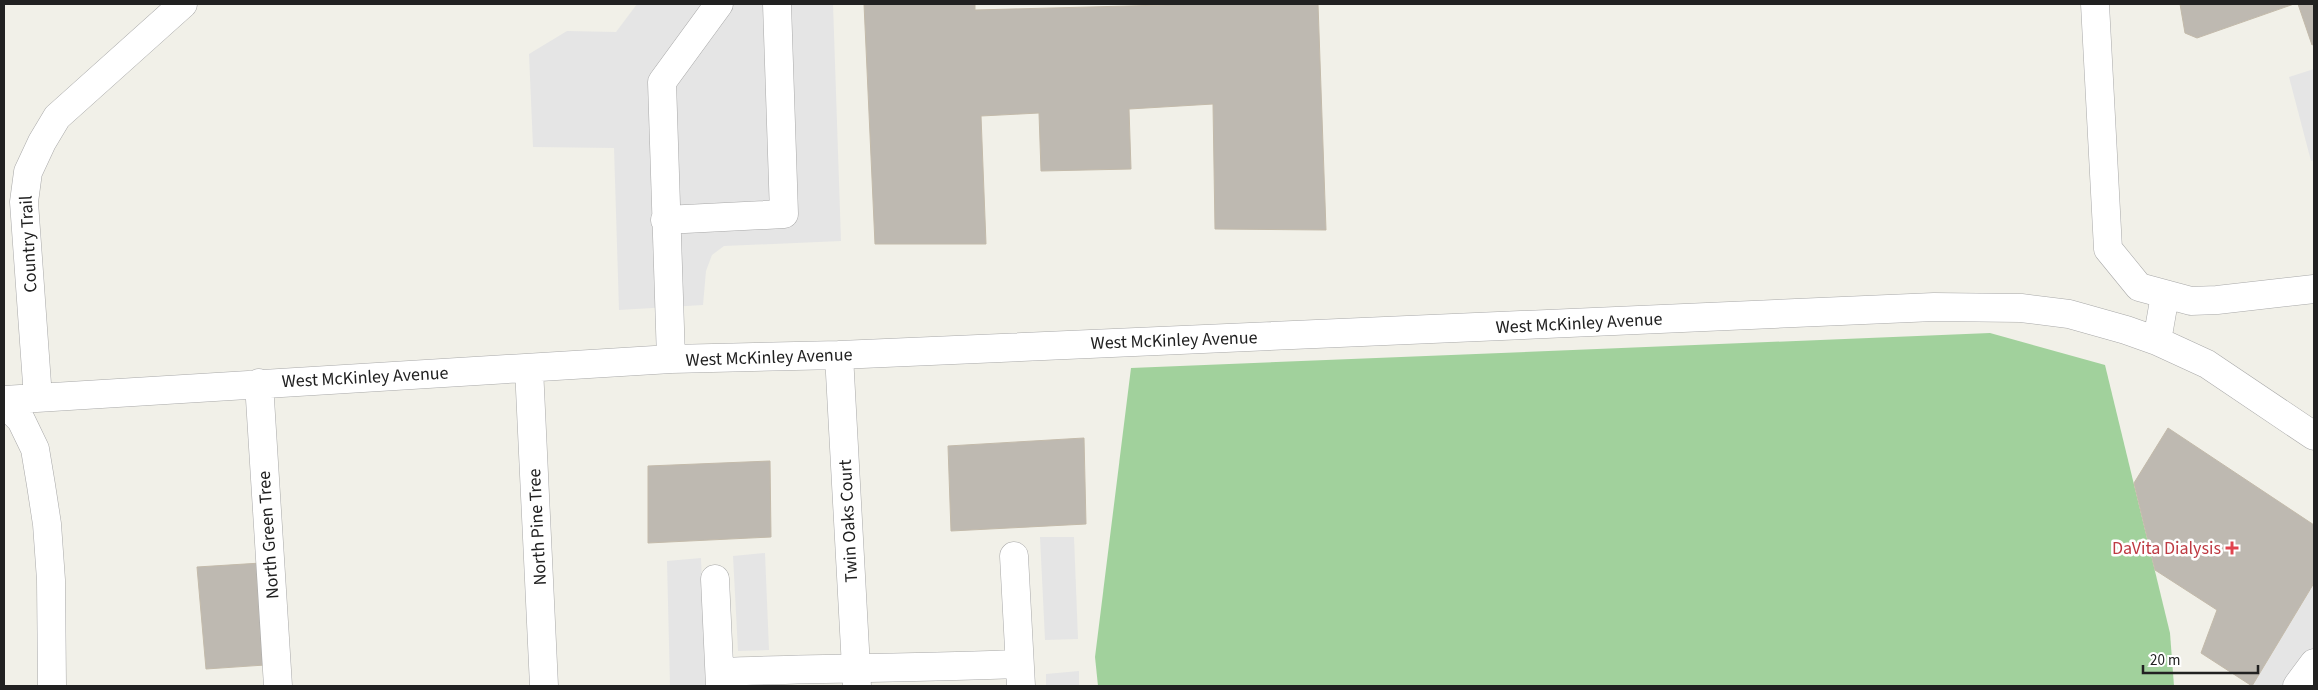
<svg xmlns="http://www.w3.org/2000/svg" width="2318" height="690" viewBox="0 0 2318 690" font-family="'Source Sans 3',sans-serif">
  <rect width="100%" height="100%" fill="#f1f0e8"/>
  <path fill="#a1d19c" d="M 1990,333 L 2105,365 L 2170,633 L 2174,686 L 1098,686 L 1095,657 L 1131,368 Z"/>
  <path fill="#e5e5e5" d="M 637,4 L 833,4 L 841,241 L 724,246 L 712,255 L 706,271 L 703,305 L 619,310 L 614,148 L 533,147 L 529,54 L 567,31 L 616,32 Z
    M 2314,69 L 2314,160 L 2311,161 L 2289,77 Z
    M 1040,537 L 1074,537 L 1078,639 L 1045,640 Z
    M 765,553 L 769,650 L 738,651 L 733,556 Z
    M 701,558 L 706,686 L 670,686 L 667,561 Z
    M 2314,583 L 2314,686 L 2252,686 Z
    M 1079,671 L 1079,686 L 1046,686 L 1046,674 Z"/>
  <path fill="#beb9b1" stroke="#c3baaa" d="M 864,4 L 975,4 L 975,10 L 1203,4 L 1318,4 L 1326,230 L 1215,229 L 1213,104 L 1129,109 L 1131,169 L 1041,171 L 1039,113 L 981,116 L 986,244 L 875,244 Z
    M 2180,4 L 2294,4 L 2197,38 L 2185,33 Z
    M 2298,4 L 2314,4 L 2314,44 L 2312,45 Z
    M 2168,428 L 2314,525 L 2314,583 L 2252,686 L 2201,653 L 2217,610 L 2155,570 L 2134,483 Z
    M 1084,438 L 1086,524 L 951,531 L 948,446 Z
    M 770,461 L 771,537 L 648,543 L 648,466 Z
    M 261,563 L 265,665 L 206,669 L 197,567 Z"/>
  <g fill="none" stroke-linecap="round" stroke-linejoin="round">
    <g stroke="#a8a8a8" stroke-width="29">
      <path id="minor" d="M 2095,4 L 2108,249 L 2139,287 L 2191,301 L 2217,300 L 2314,289
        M 665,220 L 784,214 L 777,4
        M 2157,341 L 2165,295
        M 839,355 L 857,686
        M 671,359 L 662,82 L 719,4
        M 529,368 L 544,686
        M 259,383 L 278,686
        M 38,398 L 24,202 L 28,172 L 42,142 L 57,117 L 183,4
        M 4,400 L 671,359 L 839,355 L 1934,307 L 2021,308 L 2069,314 L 2126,330 L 2157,341 L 2207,364 L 2314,436
        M 4,403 L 21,420 L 35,449 L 41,485 L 47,524 L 51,580 L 52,686
        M 1014,556 L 1021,686
        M 715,579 L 720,686
        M 720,672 C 820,668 919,668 1019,664
        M 2297,686 L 2314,663"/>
    </g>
    <use href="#minor" stroke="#fff" stroke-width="28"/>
  </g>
  <path fill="#e0444e" stroke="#fff" stroke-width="2" d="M2229.5 540.5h5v5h5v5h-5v5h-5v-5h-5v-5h5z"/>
  <g text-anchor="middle" stroke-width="5" stroke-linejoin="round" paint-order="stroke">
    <g font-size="18" fill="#212121" stroke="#fff">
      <text transform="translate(28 244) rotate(-93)" y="6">Country Trail</text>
      <text transform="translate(1579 323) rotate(-3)" y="6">West McKinley Avenue</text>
      <text transform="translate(1174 340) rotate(-2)" y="6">West McKinley Avenue</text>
      <text transform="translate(769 357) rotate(-2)" y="6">West McKinley Avenue</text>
      <text transform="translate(365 377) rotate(-3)" y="6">West McKinley Avenue</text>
      <text transform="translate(848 521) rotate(-93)" y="6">Twin Oaks Court</text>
      <text transform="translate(537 527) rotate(-93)" y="6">North Pine Tree</text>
      <text transform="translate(268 535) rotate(-94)" y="6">North Green Tree</text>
    </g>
    <g font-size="18" fill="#be3a42" stroke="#fff" text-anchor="end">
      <text x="2221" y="554">DaVita Dialysis</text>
    </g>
  </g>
  <rect width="2318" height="690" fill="none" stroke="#212121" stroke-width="10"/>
  <path d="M2143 665v8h115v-8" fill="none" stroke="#212121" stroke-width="2.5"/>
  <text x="2150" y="665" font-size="15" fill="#212121" stroke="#ffffff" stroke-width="4" paint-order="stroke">20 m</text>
</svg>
